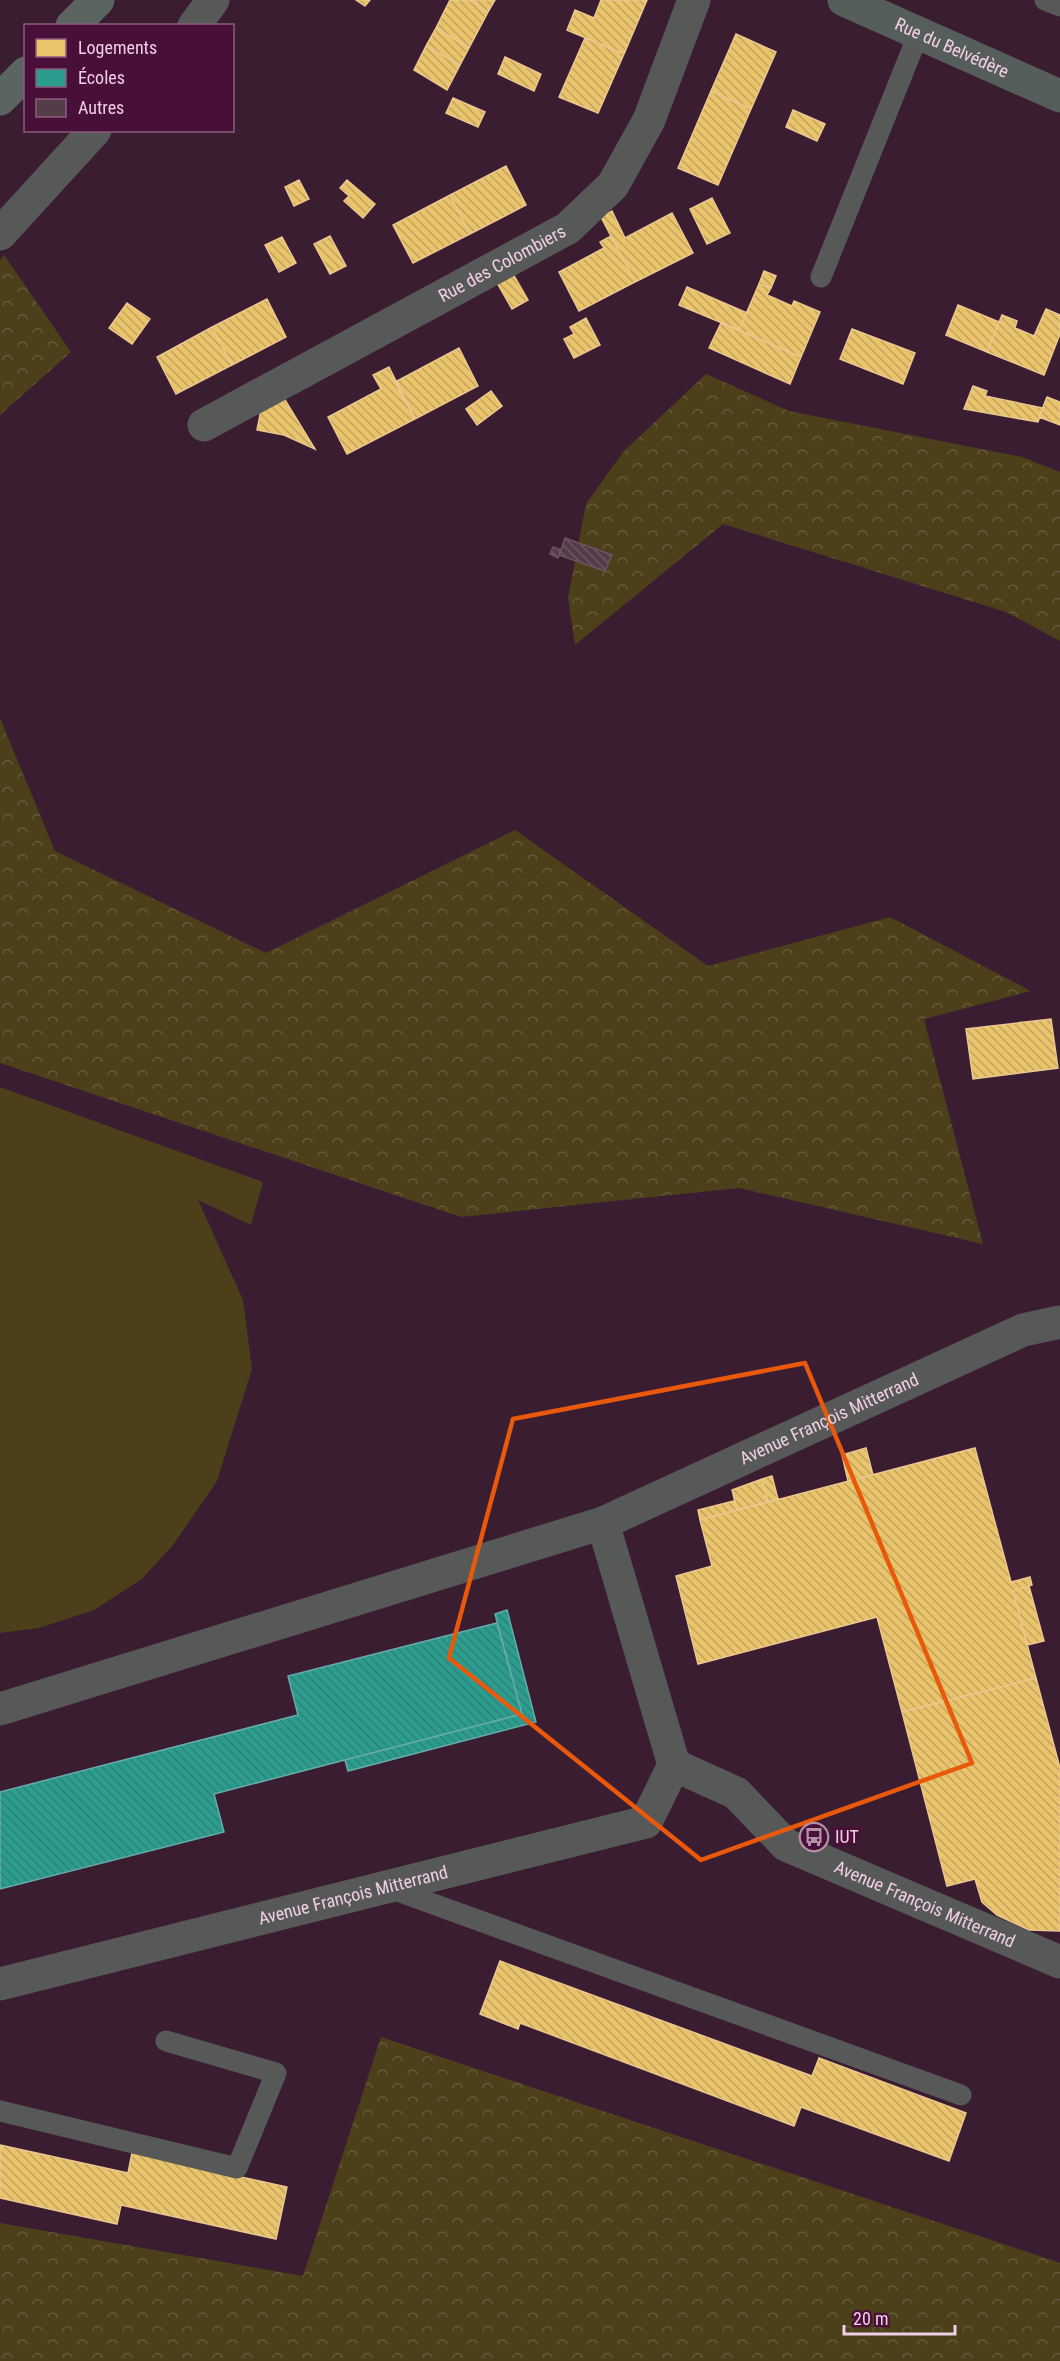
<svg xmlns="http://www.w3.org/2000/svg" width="1060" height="2361" viewBox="0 0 1060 2361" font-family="'Roboto Condensed',sans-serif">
  <defs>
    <pattern id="forest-crowns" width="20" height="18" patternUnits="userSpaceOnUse" patternTransform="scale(1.5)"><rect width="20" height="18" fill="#4b4019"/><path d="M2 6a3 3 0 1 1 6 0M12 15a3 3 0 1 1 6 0" fill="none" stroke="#655a3a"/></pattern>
    <pattern id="homes-back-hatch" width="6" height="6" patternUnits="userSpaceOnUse" patternTransform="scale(1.5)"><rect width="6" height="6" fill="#e9c46a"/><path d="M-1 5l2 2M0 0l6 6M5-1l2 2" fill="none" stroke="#c1a260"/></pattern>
    <pattern id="schools-back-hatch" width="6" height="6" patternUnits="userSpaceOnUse" patternTransform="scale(1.5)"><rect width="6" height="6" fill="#2a9d8f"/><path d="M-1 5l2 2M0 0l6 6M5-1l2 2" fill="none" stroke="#338078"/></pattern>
    <pattern id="building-back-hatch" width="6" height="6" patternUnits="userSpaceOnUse" patternTransform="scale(1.5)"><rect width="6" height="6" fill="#543c48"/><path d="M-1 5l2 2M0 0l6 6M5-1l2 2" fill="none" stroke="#6d5762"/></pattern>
  </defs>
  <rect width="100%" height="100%" fill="#3b1d32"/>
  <path fill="url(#forest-crowns)" d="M 4,255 L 71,352 L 0,415 L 0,260 Z
    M 706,374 L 789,411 L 1022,457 L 1060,472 L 1060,641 L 1006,612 L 723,524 L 575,645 L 568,598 L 586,504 L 623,452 Z
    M 0,718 L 55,851 L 266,953 L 515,830 L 708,966 L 890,917 L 1031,991 L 924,1019 L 983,1244 L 739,1188 L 461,1217 L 0,1063 Z
    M 381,2037 L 1060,2263 L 1060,2361 L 0,2361 L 0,2223 L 303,2276 Z"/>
  <path fill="#4b4019" d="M 0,1087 L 263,1182 L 251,1225 L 198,1200 L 243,1300 L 252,1369 L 217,1481 L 173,1545 L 142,1579 L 94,1610 L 39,1628 L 0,1633 Z"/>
  <path fill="url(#homes-back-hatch)" stroke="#ecc78f" stroke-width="1.5" d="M 356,0 L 370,0 L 365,6 Z
    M 450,0 L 469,0 L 488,12 L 469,48 L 436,28 Z
    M 469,0 L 495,0 L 488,12 Z
    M 601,0 L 647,0 L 624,54 L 567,30 L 575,10 L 594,18 Z
    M 436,28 L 469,48 L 460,65 L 426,46 Z
    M 736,34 L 776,52 L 751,109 L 711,91 Z
    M 585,38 L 624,54 L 598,113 L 559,97 Z
    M 426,46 L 460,65 L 447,90 L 414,70 Z
    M 505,57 L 541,74 L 534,91 L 498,74 Z
    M 711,91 L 751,109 L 718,185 L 678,168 Z
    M 453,98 L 485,112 L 478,127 L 446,113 Z
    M 793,110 L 825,124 L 817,141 L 786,127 Z
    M 506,166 L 526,205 L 470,234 L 450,195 Z
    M 299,180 L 309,199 L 294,206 L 285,187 Z
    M 347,180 L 375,204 L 363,218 L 344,201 L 349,196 L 340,188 Z
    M 450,195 L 470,234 L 413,263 L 393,225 Z
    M 712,198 L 730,233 L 707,244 L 690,209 Z
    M 612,211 L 625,238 L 672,213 L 693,253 L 635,282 L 601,217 Z
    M 330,236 L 346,266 L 330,274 L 314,244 Z
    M 611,236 L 635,282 L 579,311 L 559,272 L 604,248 L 600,242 Z
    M 282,237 L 296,263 L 279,272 L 265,245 Z
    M 764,271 L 776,276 L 771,288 L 759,284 Z
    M 512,272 L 528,300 L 512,309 L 496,281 Z
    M 759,284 L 771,288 L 767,295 L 792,306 L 794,301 L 820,312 L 801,357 L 739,330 Z
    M 687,287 L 747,313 L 739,330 L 679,305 Z
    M 267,299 L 286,337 L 232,365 L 212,327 Z
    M 127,303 L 150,319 L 132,344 L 109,328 Z
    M 958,305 L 999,322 L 987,352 L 946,335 Z
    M 1046,309 L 1060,315 L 1060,334 L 1044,375 L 987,352 L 1002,315 L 1017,321 L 1015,328 L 1034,336 Z
    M 586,318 L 600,345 L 574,358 L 564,339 L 574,334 L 570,327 Z
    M 721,323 L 801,357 L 790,384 L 709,348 Z
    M 212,327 L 232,365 L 176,394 L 157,357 Z
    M 852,329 L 915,353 L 903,384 L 840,359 Z
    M 459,348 L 478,386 L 415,419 L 395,382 Z
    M 389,367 L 415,419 L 347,454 L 328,417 L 381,389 L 373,375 Z
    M 973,386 L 987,391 L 985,396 L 1043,408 L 1038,422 L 964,409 Z
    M 491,391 L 502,406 L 477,425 L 466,409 Z
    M 282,395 L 315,449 L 284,435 L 257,430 L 262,405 Z
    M 1047,397 L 1060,402 L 1060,425 L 1039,417 Z
    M 1051,1019 L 1058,1068 L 973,1079 L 966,1029 Z
    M 866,1448 L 873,1475 L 848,1481 L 842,1455 Z
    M 975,1448 L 1011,1582 L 1030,1577 L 1032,1585 L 1013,1591 L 1036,1678 L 902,1712 L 877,1617 L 698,1664 L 676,1576 L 712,1566 L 700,1520 Z
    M 772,1476 L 778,1499 L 768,1502 L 762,1479 Z
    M 762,1479 L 768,1502 L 737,1510 L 732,1490 Z
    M 734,1501 L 737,1510 L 700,1520 L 698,1510 Z
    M 1029,1586 L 1044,1641 L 1027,1645 L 1013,1591 Z
    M 1036,1678 L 1060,1768 L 1060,1931 L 1029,1930 L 997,1915 L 982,1902 L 975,1879 L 947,1886 L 902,1712 Z
    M 500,1961 L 812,2076 L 819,2058 L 966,2113 L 949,2161 L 801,2107 L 794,2126 L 520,2023 L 518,2029 L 480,2014 Z
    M 0,2145 L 128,2173 L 132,2153 L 287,2187 L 276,2239 L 121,2205 L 117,2224 L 0,2198 Z"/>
  <path fill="url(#schools-back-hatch)" stroke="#66aca8" stroke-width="1.5" d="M 507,1610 L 536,1722 L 348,1771 L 345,1760 L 522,1714 L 495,1614 Z
    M 497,1623 L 522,1714 L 214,1794 L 224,1832 L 0,1889 L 0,1792 L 298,1715 L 288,1676 Z"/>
  <path fill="url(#building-back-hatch)" stroke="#6e5260" stroke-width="1.5" d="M 565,538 L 612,555 L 605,571 L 559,555 Z
    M 553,547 L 561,550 L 558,558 L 550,554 Z"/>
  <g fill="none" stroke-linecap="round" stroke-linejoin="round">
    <path stroke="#575959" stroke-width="21" d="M 1045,0 L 1060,6
      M 821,277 L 918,35
      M 389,1888 L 961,2095
      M 0,2111 L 237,2168 L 276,2073 L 166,2041"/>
    <g stroke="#575959" stroke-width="33">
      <path d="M 194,26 L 213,0"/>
      <path d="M 0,234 L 95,130"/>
      <path id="s1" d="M 204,425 L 568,228 L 613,185 L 649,120 L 694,0"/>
      <path id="s2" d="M 0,1709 L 603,1523 L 1023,1330 L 1060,1322"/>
      <path id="s3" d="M 674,1765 L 736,1793 L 786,1845 L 1060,1962"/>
      <path id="s4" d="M 0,1984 L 646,1822 L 674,1765 L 603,1523"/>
    </g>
    <path stroke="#565e5b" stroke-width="33" id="s5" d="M 844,0 L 1060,96"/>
    <path stroke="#5b6461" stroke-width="33" d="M 72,26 L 98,0
      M 0,99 L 26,73"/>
  </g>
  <path fill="none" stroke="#e8590c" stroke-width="4.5" stroke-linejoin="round" d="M 805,1363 L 972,1763 L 701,1860 L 449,1658 L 513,1419 Z"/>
  <defs>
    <g id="bus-ring" transform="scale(1.5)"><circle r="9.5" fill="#481038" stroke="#b290a6" stroke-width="1.5"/><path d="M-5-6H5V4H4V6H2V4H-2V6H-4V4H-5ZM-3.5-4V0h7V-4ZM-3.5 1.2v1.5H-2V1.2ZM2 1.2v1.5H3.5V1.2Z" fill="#b290a6"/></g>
  </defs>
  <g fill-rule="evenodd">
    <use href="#bus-ring" x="814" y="1837"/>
  </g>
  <g text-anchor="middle" stroke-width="6" stroke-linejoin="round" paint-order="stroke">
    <g font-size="18" fill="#f2cee4" stroke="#481038">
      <text dy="6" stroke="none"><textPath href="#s5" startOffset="118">Rue du Belvédère</textPath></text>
      <text dy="6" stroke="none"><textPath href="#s1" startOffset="339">Rue des Colombiers</textPath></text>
      <text dy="6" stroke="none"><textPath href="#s2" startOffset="880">Avenue François Mitterrand</textPath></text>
      <text dy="6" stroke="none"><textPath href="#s4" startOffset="364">Avenue François Mitterrand</textPath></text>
      <text dy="6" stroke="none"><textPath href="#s3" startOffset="291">Avenue François Mitterrand</textPath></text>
    </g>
    <g font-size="18" fill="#f2cee4" stroke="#481038" text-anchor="start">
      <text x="835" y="1843">IUT</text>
    </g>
  </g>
  <rect x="24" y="24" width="210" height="108" fill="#481038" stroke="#8c5c7d" stroke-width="1.5"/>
  <rect x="36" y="39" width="30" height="18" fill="#e9c46a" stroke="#8c5c7d" stroke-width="1.5"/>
  <text x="78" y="54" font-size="18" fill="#f2cee4">Logements</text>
  <rect x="36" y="69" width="30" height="18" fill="#2a9d8f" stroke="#8c5c7d" stroke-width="1.5"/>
  <text x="78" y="84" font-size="18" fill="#f2cee4">Écoles</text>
  <rect x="36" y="99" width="30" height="18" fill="#543c48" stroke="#8c5c7d" stroke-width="1.5"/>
  <text x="78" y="114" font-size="18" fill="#f2cee4">Autres</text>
  <path d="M844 2325v9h111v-9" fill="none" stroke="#f2cee4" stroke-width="3"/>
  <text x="853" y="2325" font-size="18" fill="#f2cee4" stroke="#481038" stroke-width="4.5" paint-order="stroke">20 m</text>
</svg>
